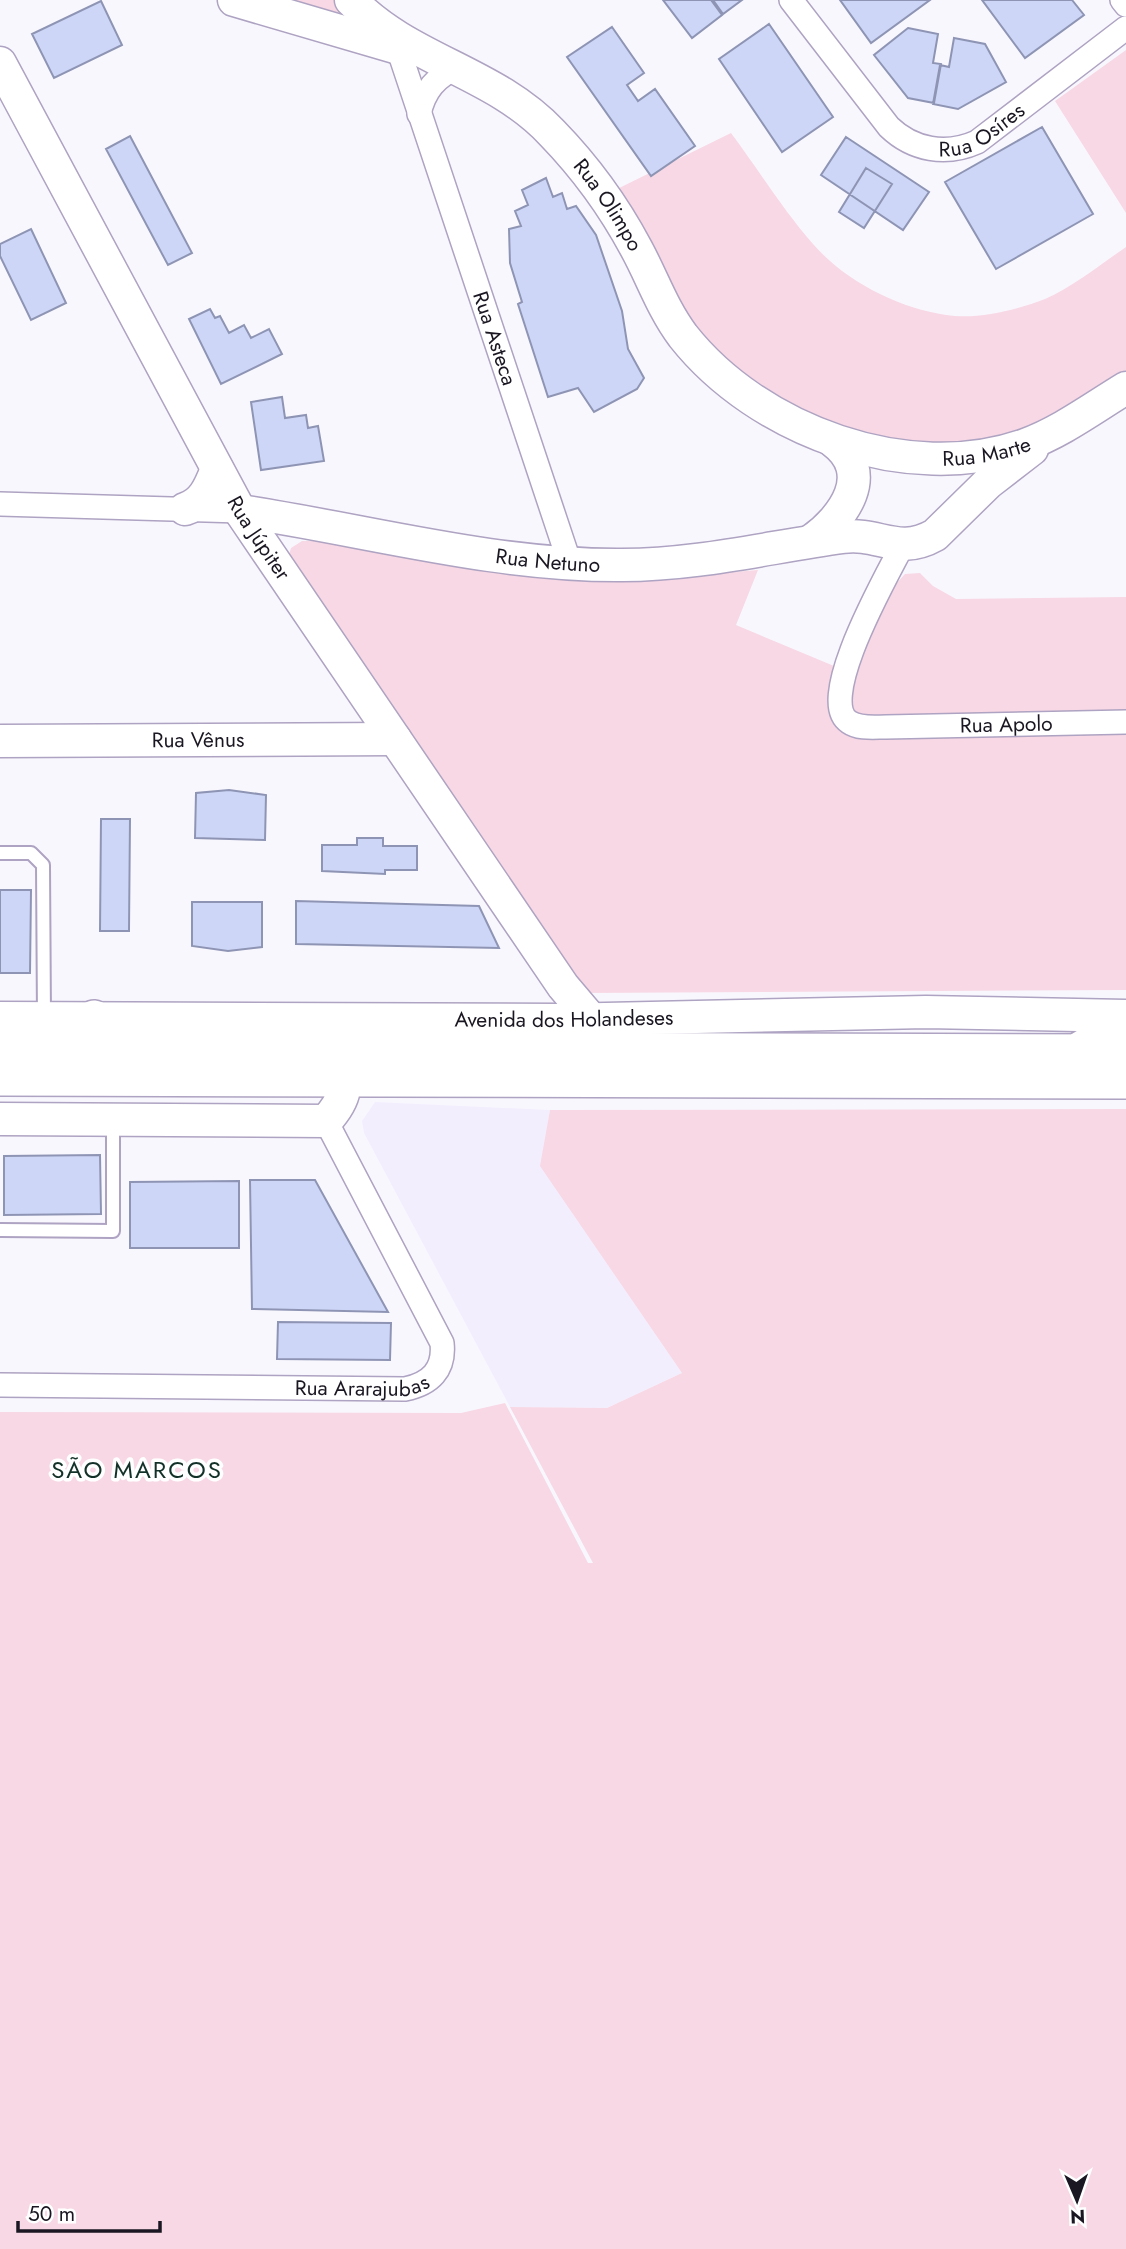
<svg xmlns="http://www.w3.org/2000/svg" width="1126" height="2249" viewBox="0 0 1126 2249" font-family="Jost,sans-serif">
  <rect width="100%" height="100%" fill="#f9f7fe"/>
  <path fill="#f3eefe" d="M 375,1102 L 550,1110 L 541,1166 L 682,1373 L 607,1408 L 510,1407 L 364,1133 L 362,1121 Z"/>
  <path fill="#f7d8e4" d="M 251,0 L 341,0 L 355,21 Z
    M 1126,50 L 1126,213 L 1055,101 Z
    M 731,133 C 758,169 783,210 813,244 C 845,281 898,308 946,315 C 977,320 1017,310 1045,299 C 1073,287 1101,264 1126,247 L 1126,376 L 1036,434 L 950,449 L 837,437 L 783,412 L 693,334 L 611,192 Z
    M 302,541 L 319,541 C 463,568 611,584 758,570 L 736,625 L 834,666 L 851,667 L 856,664 L 893,587 L 905,574 L 920,573 L 933,586 L 956,599 L 1126,597 L 1126,990 L 580,993 L 286,565 L 291,548 Z
    M 1126,1109 L 1126,2249 L 0,2249 L 0,1412 L 461,1413 L 505,1403 L 588,1563 L 593,1563 L 510,1407 L 607,1408 L 682,1373 L 540,1166 L 550,1110 Z"/>
  <path fill="#ced6f7" stroke="#8e95b4" stroke-width="2" d="M 663,0 L 711,0 L 722,15 L 692,38 Z
    M 713,0 L 742,0 L 723,14 Z
    M 840,0 L 930,0 L 871,43 Z
    M 982,0 L 1072,0 L 1084,15 L 1025,58 Z
    M 101,1 L 122,45 L 54,78 L 32,34 Z
    M 769,24 L 833,117 L 782,152 L 719,59 Z
    M 612,27 L 644,73 L 627,85 L 638,101 L 655,89 L 695,146 L 651,176 L 567,57 Z
    M 908,28 L 938,34 L 933,63 L 941,64 L 934,103 L 908,98 L 874,55 Z
    M 954,38 L 985,44 L 1006,82 L 958,109 L 933,104 L 940,65 L 949,67 Z
    M 1042,127 L 1093,214 L 996,269 L 945,182 Z
    M 130,136 L 192,253 L 168,265 L 106,149 Z
    M 846,137 L 929,192 L 903,230 L 821,175 Z
    M 866,168 L 892,184 L 864,228 L 839,212 Z
    M 546,178 L 553,197 L 562,193 L 567,209 L 576,206 L 596,235 L 622,311 L 628,349 L 644,378 L 637,389 L 594,412 L 578,388 L 548,397 L 518,304 L 522,302 L 510,263 L 509,229 L 521,226 L 515,211 L 528,205 L 522,190 Z
    M 31,229 L 66,303 L 31,320 L 0,256 L 0,244 Z
    M 210,309 L 215,318 L 220,316 L 229,333 L 244,325 L 251,338 L 269,329 L 282,354 L 221,384 L 189,319 Z
    M 282,397 L 285,418 L 306,415 L 308,428 L 318,426 L 324,461 L 261,470 L 251,402 Z
    M 229,790 L 266,795 L 265,840 L 195,838 L 196,793 Z
    M 101,819 L 130,819 L 129,931 L 100,931 Z
    M 357,838 L 383,838 L 383,846 L 417,846 L 417,870 L 385,870 L 385,874 L 322,871 L 322,845 L 357,845 Z
    M 0,890 L 31,890 L 30,973 L 0,973 Z
    M 296,901 L 479,906 L 499,948 L 296,944 Z
    M 192,902 L 262,902 L 262,947 L 228,951 L 192,946 Z
    M 100,1155 L 101,1214 L 4,1215 L 4,1156 Z
    M 250,1180 L 315,1180 L 388,1312 L 252,1309 Z
    M 239,1181 L 239,1248 L 130,1248 L 130,1182 Z
    M 278,1322 L 391,1323 L 390,1360 L 277,1359 Z"/>
  <g fill="none" stroke-linecap="round" stroke-linejoin="round">
    <g stroke="#aea3c2" stroke-width="16">
      <path id="lane" d="M 0,853 L 31,853 L 43,865 L 44,1018
        M 0,1230 L 113,1231 L 113,1121"/>
    </g>
    <g stroke="#aea3c2" stroke-width="26">
      <g id="street">
        <path id="s1" d="M 791,0 L 889,127 C 913,150 946,156 977,142 L 1126,28"/>
        <path d="M 1122,0 L 1126,5"/>
        <path id="s2" d="M 398,48 L 570,564"/>
        <path d="M 419,114 C 424,91 436,76 458,67"/>
        <path d="M 0,504 L 240,511"/>
        <path id="s3" d="M 902,546 C 888,574 815,700 849,722 C 859,729 874,727 886,727 L 1126,722"/>
        <path id="s4" d="M 0,1385 L 405,1389 C 430,1384 445,1370 442,1343 L 326,1121"/>
      </g>
    </g>
    <g stroke="#aea3c2" stroke-width="35">
      <g id="secondary">
        <path d="M 234,0 L 398,48"/>
        <path id="s5" d="M 351,0 C 409,61 494,71 552,133 C 586,168 613,205 636,248 C 652,277 662,308 683,336 C 758,431 908,486 1025,445 C 1061,432 1093,408 1126,388"/>
        <path id="s6" d="M 0,63 L 240,511 L 563,986 L 591,1019"/>
        <path d="M 185,509 C 204,503 210,486 217,469"/>
        <path id="s7" d="M 240,511 C 366,530 494,566 622,565 C 698,565 769,547 843,537 C 879,532 898,556 935,535 L 988,483 L 1032,449"/>
        <path d="M 811,541 C 844,518 876,473 833,441"/>
        <path id="s8" d="M 0,741 L 395,739"/>
        <path id="s9" d="M 0,1018 L 560,1020 L 926,1012 L 1126,1016"/>
        <path d="M 0,1119 L 326,1121 C 346,1099 350,1083 336,1055"/>
      </g>
    </g>
    <g stroke="#aea3c2" stroke-width="40">
      <path id="primary" d="M 94,1019 L 151,1048
        M 0,1050 L 1126,1053
        M 1076,1053 L 1126,1023
        M 0,1077 L 1126,1080"/>
    </g>
    <use href="#lane" stroke="#fff" stroke-width="12"/>
    <use href="#street" stroke="#fff" stroke-width="23"/>
    <use href="#secondary" stroke="#fff" stroke-width="32"/>
    <use href="#primary" stroke="#fff" stroke-width="37"/>
  </g>
  <g text-anchor="middle" stroke-width="7" stroke-linejoin="round" paint-order="stroke">
    <g font-size="21" fill="#1b1722" stroke="#fff">
      <text dy="7" stroke="none"><textPath href="#s1" startOffset="264">Rua Osíres</textPath></text>
      <text dy="7" stroke="none"><textPath href="#s5" startOffset="334">Rua Olimpo</textPath></text>
      <text dy="7" stroke="none"><textPath href="#s2" startOffset="306">Rua Asteca</textPath></text>
      <text dy="7" stroke="none"><textPath href="#s5" startOffset="826">Rua Marte</textPath></text>
      <text dy="7" stroke="none"><textPath href="#s6" startOffset="541">Rua Júpiter</textPath></text>
      <text dy="7" stroke="none"><textPath href="#s7" startOffset="312">Rua Netuno</textPath></text>
      <text dy="7" stroke="none"><textPath href="#s3" startOffset="350">Rua Apolo</textPath></text>
      <text dy="7" stroke="none"><textPath href="#s8" startOffset="198">Rua Vênus</textPath></text>
      <text dy="7" stroke="none"><textPath href="#s9" startOffset="564">Avenida dos Holandeses</textPath></text>
      <text dy="7" stroke="none"><textPath href="#s4" startOffset="362">Rua Ararajubas</textPath></text>
    </g>
    <g font-size="24" letter-spacing="2" fill="#133128" stroke="#fff">
      <text x="137" y="1478">SÃO MARCOS</text>
    </g>
  </g>
  <g transform="translate(1077 2200) rotate(178)" stroke="#ffffff" stroke-width="5" paint-order="stroke">
  <path d="M0-5L12 26L0 18L-12 26Z" fill="#1b1722"/>
  <text y="-10" font-size="19" font-weight="bold" text-anchor="middle" fill="#1b1722">N</text>
  </g>
  <path d="M18 2221v10h142v-10" fill="none" stroke="#1b1722" stroke-width="3.5"/>
  <text x="28" y="2221" font-size="21" fill="#1b1722" stroke="#ffffff" stroke-width="5" paint-order="stroke">50 m</text>
</svg>
